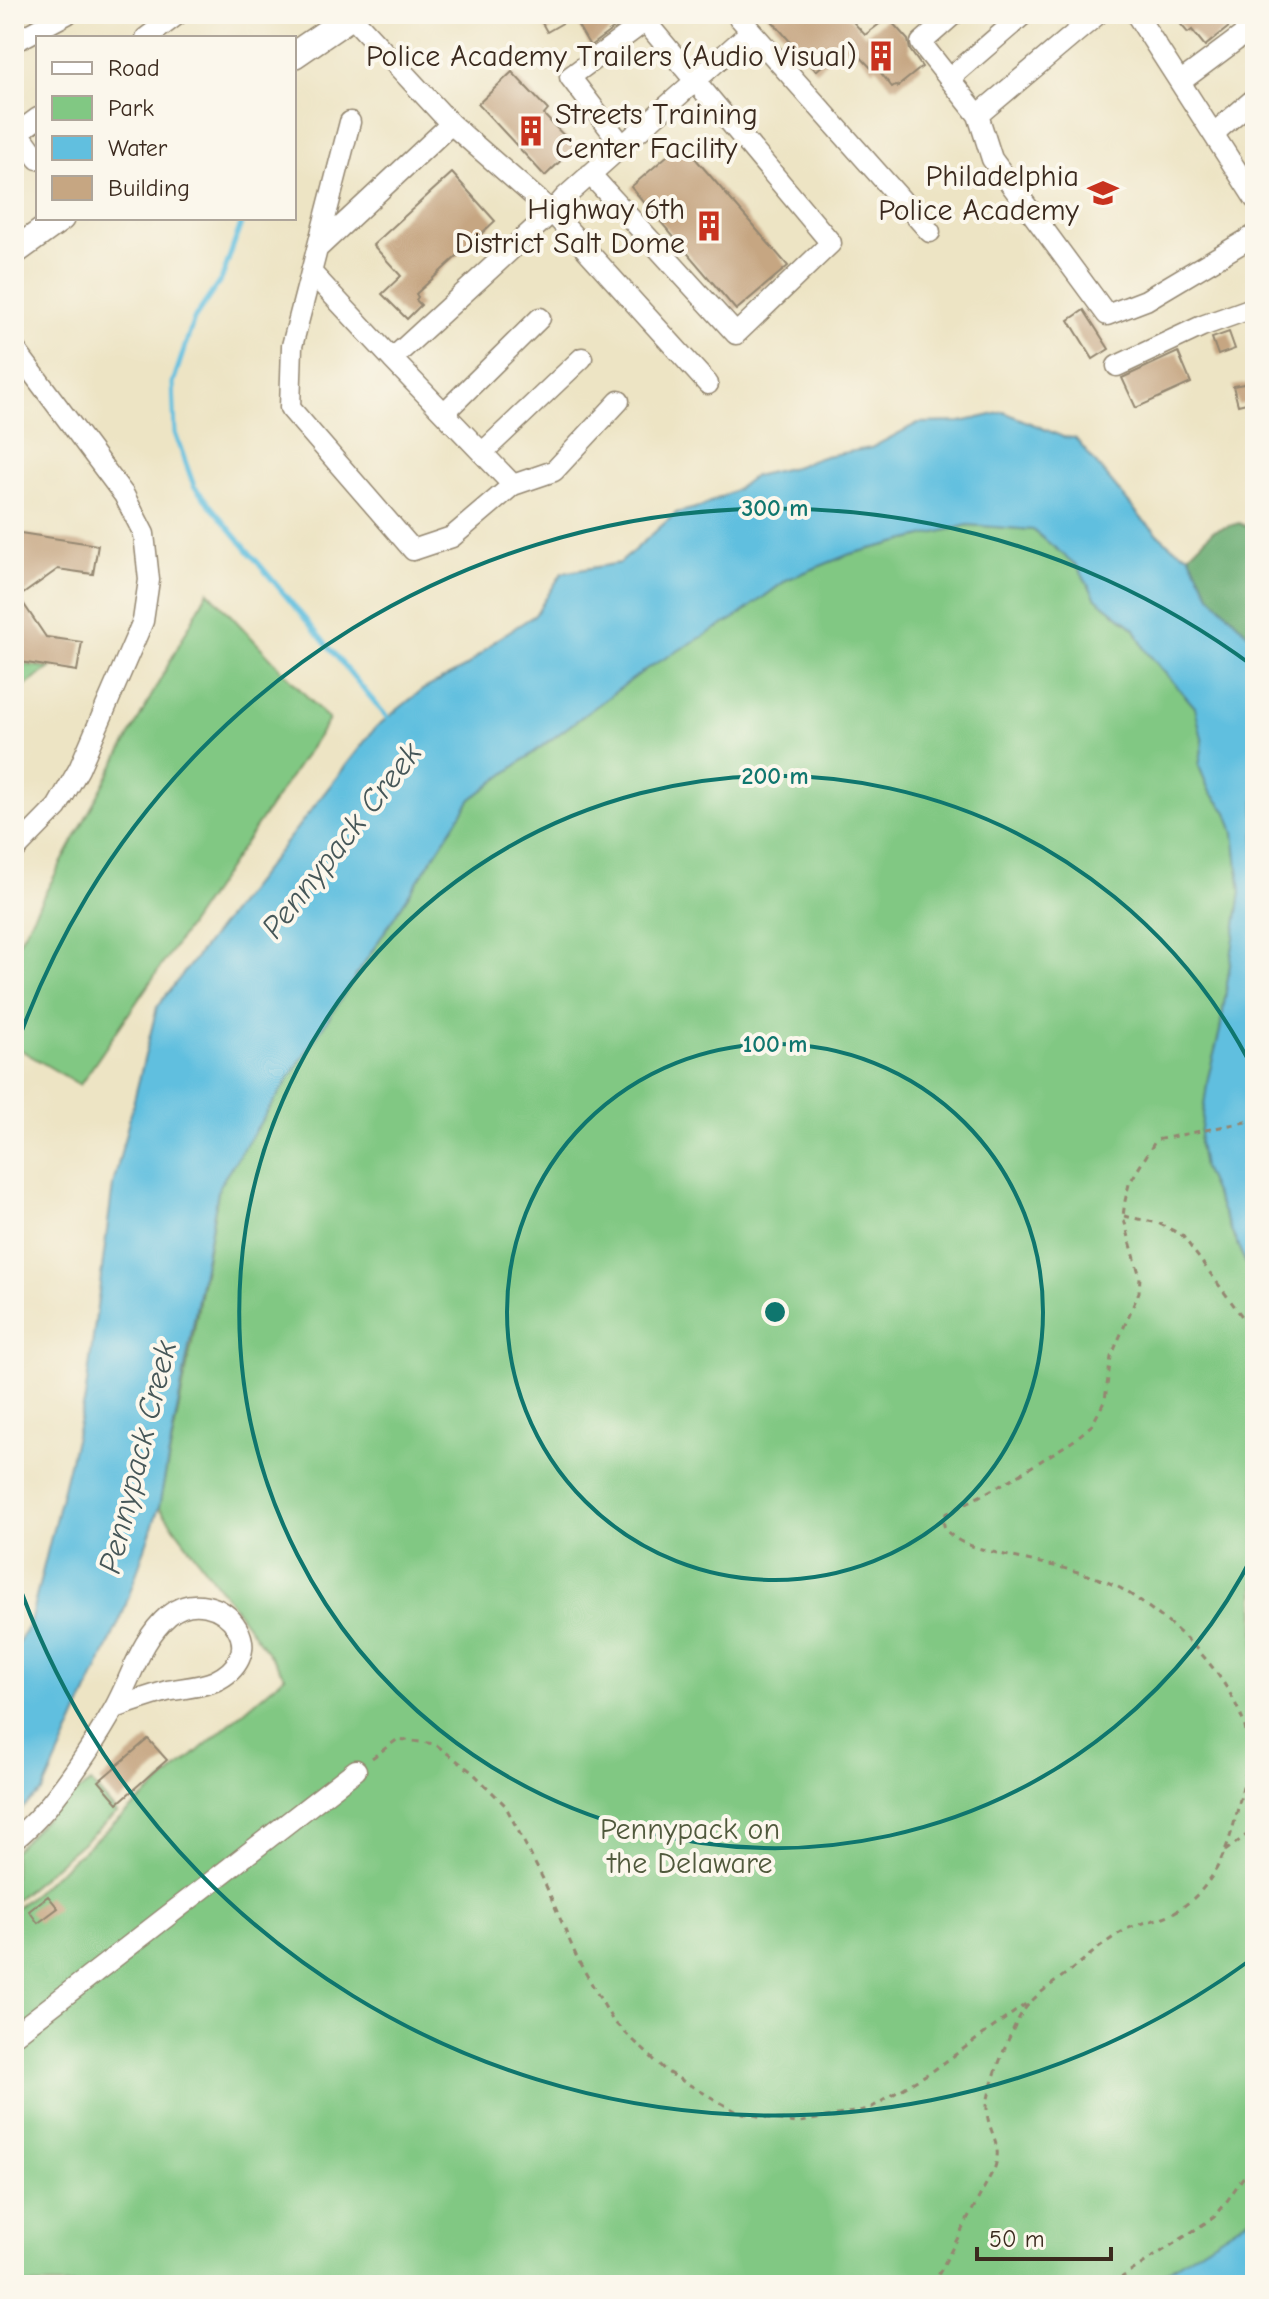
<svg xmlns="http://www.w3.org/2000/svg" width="1269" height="2299" viewBox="0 0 1269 2299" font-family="'Comic Neue',sans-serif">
  <rect width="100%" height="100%" fill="#fbf7ec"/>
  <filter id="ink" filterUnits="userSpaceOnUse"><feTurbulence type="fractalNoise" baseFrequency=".0125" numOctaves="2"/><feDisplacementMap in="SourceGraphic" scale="16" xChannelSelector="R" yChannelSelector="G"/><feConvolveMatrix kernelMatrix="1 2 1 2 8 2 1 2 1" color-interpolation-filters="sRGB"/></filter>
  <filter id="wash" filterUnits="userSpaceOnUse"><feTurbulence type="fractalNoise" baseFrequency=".006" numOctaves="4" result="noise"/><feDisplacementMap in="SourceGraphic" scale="32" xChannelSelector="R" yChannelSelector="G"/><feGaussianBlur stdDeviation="1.8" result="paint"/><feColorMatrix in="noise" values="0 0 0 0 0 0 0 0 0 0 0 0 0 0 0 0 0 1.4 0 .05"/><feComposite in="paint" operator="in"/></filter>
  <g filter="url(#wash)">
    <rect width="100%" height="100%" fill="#ede4c4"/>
    <path fill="#81c883" stroke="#5e7950" stroke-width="2" d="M 968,525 L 1033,530 L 1078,566 L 1096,598 L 1135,629 L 1145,650 L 1196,708 L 1203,743 L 1199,766 L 1209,790 L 1227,812 L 1234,833 L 1241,892 L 1220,1031 L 1208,1078 L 1199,1143 L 1203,1168 L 1255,1284 L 1255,2215 L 1145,2285 L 14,2285 L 14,1910 L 285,1676 L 159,1507 L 192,1342 L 219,1186 L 471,799 L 646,669 L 735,618 L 788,579 L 850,554 Z
      M 208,591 L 329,720 L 80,1085 L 14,1046 L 14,951 Z
      M 14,663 L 50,668 L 14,694 Z
      M 91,1783 L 117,1813 L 14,1901 L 14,1851 L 60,1803 Z"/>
    <path fill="#68ac71" stroke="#526b48" stroke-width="2" d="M 1239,523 L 1255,531 L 1255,641 L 1210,595 L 1189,555 L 1213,531 Z"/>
    <path fill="#61bfdf" stroke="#4e747e" stroke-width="2" d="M 1004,412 L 1063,437 L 1075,438 L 1142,519 L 1171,546 L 1189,555 L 1210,595 L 1255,641 L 1255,1284 L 1203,1168 L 1199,1143 L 1208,1078 L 1220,1031 L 1241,892 L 1234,833 L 1227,812 L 1209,790 L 1199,766 L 1203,743 L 1195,707 L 1145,650 L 1135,629 L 1096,598 L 1077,566 L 1033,530 L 968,525 L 850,554 L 788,579 L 735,618 L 646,669 L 471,799 L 219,1186 L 159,1507 L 123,1613 L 43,1791 L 14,1815 L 14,1651 L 30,1622 L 85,1399 L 113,1185 L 157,1007 L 376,727 L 422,690 L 466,667 L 497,639 L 535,615 L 562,573 L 620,563 L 676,513 L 700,507 L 734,491 L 754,476 L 794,467 L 825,456 L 871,448 L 918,423 L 961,422 Z
      M 1255,2215 L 1255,2285 L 1145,2285 L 1146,2284 Z"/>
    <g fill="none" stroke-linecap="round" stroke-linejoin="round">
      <path stroke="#61bfdf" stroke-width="5" d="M 243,218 L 222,278 L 194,319 L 173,383 L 175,433 L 194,486 L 391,722"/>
    </g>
    <g id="blocks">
      <path fill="#c6a682" d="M 537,14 L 633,14 L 590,46 L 573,17 L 547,32 Z
        M 766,14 L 846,14 L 865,35 L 886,19 L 888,22 L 890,20 L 908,40 L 910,50 L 922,67 L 897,87 L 895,85 L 892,87 L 876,67 L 873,70 L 850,46 L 836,59 L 833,56 L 816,71 Z
        M 1172,14 L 1245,14 L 1205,46 L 1192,30 L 1188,33 Z
        M 512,72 L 548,110 L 544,115 L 575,147 L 545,176 L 478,104 Z
        M 682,143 L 788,266 L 736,310 L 631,187 Z
        M 452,173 L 495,221 L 416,294 L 418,297 L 416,300 L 421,305 L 407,319 L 382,294 L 401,276 L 373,245 Z
        M 1084,310 L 1109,349 L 1093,359 L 1069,320 Z
        M 1229,332 L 1235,349 L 1218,355 L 1212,338 Z
        M 1178,352 L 1191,383 L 1136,408 L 1122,378 Z
        M 1255,382 L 1255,401 L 1238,405 L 1233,386 Z
        M 14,532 L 98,545 L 93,574 L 58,569 L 19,597 L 46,637 L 82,642 L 77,671 L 14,661 Z
        M 148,1739 L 167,1760 L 118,1803 L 99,1781 Z
        M 48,1896 L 58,1908 L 38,1923 L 29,1911 Z"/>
    </g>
  </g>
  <g filter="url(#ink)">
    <use href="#blocks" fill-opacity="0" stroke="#948771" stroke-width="2"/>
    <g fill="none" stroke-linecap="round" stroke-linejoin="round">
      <g stroke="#948771" stroke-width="23">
        <path id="minor" d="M 349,14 L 451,124 L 552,212 L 392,359 L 513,485 L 554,471 L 619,401
          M 736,14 L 930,232
          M 954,14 L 921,43 L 978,115 L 1098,14
          M 1136,14 L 1255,199
          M 146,38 L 178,14
          M 14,42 L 67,14
          M 950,78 L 1024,14
          M 1180,82 L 1255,26
          M 978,115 L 992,159 L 1107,315 L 1146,300 L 1255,235
          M 350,122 L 292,346 L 290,408 L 413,550 L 452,537 L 513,485
          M 14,126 L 38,159
          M 19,132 L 38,118
          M 1213,134 L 1255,98
          M 622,145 L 570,77 L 655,14
          M 590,174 L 736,334 L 831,243 L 645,21
          M 317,249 L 451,124
          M 311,272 L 392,359
          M 14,348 L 124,495 L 144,534 L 149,580 L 143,621 L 79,769 L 57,807 L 14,851
          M 1117,366 L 1202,326 L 1255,307
          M 708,384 L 552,212 L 565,197 L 750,32
          M 444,413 L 540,318
          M 482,453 L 582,358
          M 14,1840 C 53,1809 89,1752 114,1709 C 132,1677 140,1640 169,1615 C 191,1597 223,1604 237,1628 C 250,1650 237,1671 215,1681 C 201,1687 182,1688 167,1691 C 150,1696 132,1702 115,1708
          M 14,2035 L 356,1770"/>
      </g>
      <g stroke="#948771" stroke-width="29">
        <path id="major" d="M 294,55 L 354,14
          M 14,252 L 61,218"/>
      </g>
      <path stroke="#948771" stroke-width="3" stroke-dasharray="6 6" stroke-linecap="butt" d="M 1124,1216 L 1158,1223 L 1182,1235 L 1255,1334
        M 372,1758 L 398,1739 L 435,1744 L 472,1772 L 505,1805 L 543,1879 L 578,1960 L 613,2021 L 667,2072 L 737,2112 L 796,2123 L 869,2109 L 934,2070 L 1027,2003
        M 1225,1851 L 1255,1829
        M 933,2285 L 995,2167 C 1003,2142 987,2132 987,2109 C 986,2091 1011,2029 1022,2013 C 1033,1996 1051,1985 1067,1973 C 1086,1959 1105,1941 1125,1930 C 1140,1922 1156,1921 1171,1914 C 1215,1891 1230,1845 1240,1799 C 1246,1775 1252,1745 1243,1721 C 1224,1672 1190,1638 1148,1607 C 1138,1600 1128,1592 1118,1587 C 1082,1569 1040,1564 1001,1554 C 985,1550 964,1546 951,1535 C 943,1529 942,1522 946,1514 L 1010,1480 L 1073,1441 L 1092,1425 L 1105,1400 L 1111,1357 L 1139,1292 L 1140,1277 L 1123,1216 L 1125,1201 L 1129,1184 L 1156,1140 L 1255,1120
        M 1110,2285 L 1213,2218 C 1230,2201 1238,2180 1255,2164"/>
      <use href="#minor" stroke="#fff" stroke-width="20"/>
      <use href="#major" stroke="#fff" stroke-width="26"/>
    </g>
  </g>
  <g fill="none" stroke="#0f766e" stroke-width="4">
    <circle cx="775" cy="1312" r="268"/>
    <path d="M1255 1551A536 536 0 1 1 1255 1073"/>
    <path d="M1253 1958A804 804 0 0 1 15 1574M15 1050A804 804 0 0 1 1253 666"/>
  </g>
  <defs>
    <g id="building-bare" transform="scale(2.4)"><path d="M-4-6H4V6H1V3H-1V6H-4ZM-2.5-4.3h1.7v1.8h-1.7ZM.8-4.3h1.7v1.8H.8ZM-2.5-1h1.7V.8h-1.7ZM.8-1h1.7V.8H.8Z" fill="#c8321e" stroke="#fbf7ec" stroke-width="2.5" paint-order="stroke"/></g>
    <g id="university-bare" transform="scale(2.4)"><path d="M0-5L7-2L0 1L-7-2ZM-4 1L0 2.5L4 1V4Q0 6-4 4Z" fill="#c8321e" stroke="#fbf7ec" stroke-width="2.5" paint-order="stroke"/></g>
  </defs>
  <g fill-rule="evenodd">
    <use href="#building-bare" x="881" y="56"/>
    <use href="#building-bare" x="531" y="131"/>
    <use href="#university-bare" x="1103" y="193"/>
    <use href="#building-bare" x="709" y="226"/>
  </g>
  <g text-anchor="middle" stroke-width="8" stroke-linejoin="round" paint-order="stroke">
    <g font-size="30" fill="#3b2a1e" stroke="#fbf7ec" text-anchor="end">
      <text x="857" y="66">Police Academy Trailers (Audio Visual)</text>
      <text x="555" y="124" text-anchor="start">Streets Training<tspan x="555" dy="34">Center Facility</tspan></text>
      <text x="1079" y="186">Philadelphia<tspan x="1079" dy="34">Police Academy</tspan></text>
      <text x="685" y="219">Highway 6th<tspan x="685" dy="34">District Salt Dome</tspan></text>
    </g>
    <g font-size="30" fill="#50593c" stroke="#fbf7ec">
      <text x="690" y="1839">Pennypack on<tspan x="690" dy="34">the Delaware</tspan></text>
    </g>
    <g font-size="32" font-style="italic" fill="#465758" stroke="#fbf7ec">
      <text transform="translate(341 840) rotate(-52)" y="11">Pennypack Creek</text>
      <text transform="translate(137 1457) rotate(-76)" y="11">Pennypack Creek</text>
    </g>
  </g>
  <circle cx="775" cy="1312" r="12" fill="#0f766e" stroke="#fbf7ec" stroke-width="4"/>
  <g font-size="24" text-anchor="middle" font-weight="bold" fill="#0f766e" stroke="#fbf7ec" stroke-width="8" stroke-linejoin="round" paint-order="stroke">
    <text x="775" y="516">300 m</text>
    <text x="775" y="784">200 m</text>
    <text x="775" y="1052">100 m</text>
  </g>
  <rect width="1269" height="2299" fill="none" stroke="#fbf7ec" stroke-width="48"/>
  <rect x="36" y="36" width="260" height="184" fill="#fbf7ec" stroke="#aea59a" stroke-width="2"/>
  <rect x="52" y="62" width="40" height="12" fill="#ffffff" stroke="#aea59a" stroke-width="2"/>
  <text x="108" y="76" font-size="24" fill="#3b2a1e">Road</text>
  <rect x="52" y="96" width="40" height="24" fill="#81c883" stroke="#aea59a" stroke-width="2"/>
  <text x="108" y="116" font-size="24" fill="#3b2a1e">Park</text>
  <rect x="52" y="136" width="40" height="24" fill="#61bfdf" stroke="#aea59a" stroke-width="2"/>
  <text x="108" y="156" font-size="24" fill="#3b2a1e">Water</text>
  <rect x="52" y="176" width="40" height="24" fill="#c6a682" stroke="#aea59a" stroke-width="2"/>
  <text x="108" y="196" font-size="24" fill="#3b2a1e">Building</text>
  <path d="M977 2247v12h134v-12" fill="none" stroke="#3b2a1e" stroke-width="4"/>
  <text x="989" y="2247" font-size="24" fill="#3b2a1e" stroke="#fbf7ec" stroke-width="6" paint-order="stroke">50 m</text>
</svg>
